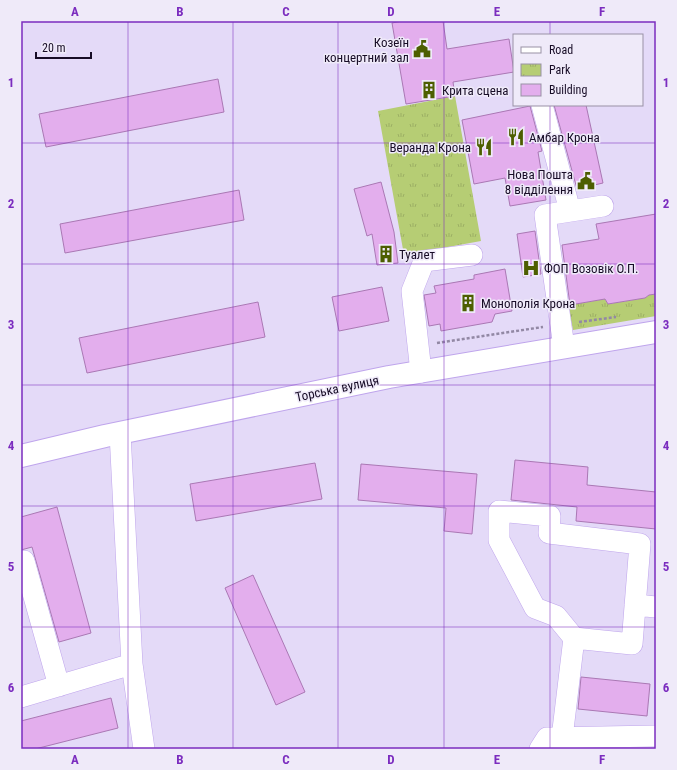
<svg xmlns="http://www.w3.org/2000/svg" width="677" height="770" viewBox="0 0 677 770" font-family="'Roboto Condensed',sans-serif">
  <defs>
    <pattern id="park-tufts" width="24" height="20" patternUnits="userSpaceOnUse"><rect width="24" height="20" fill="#b6cd74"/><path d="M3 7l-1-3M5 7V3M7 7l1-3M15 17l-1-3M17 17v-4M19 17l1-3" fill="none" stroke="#9caf64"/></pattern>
  </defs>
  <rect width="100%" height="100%" fill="#e4daf8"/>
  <path fill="url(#park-tufts)" d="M 455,96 L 481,241 L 404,255 L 378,111 Z
    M 656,294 L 656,316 L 573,330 L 568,305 L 605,299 L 608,304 L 645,298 L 649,295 Z"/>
  <path fill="#e3aeed" stroke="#aa78b4" d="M 402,21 L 443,21 L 447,49 L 509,39 L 514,72 L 453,82 L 455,96 L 406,104 L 392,23 Z
    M 218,79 L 224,112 L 46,147 L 39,114 Z
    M 554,105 L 586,105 L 603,183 L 577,189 Z
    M 530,106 L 542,151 L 538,152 L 546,200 L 510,206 L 505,178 L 474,184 L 462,120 Z
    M 381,182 L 394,232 L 398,263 L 377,265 L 372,234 L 367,236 L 354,189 Z
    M 239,190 L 244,220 L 65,253 L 60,224 Z
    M 656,214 L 656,294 L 649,295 L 645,298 L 608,304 L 605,299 L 570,305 L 562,245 L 599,239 L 596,224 Z
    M 535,231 L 541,274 L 523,277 L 517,234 Z
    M 505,269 L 512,311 L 495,314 L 492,322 L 441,331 L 440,324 L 429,326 L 424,295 L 436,293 L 434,286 L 474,279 L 474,275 Z
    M 382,287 L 389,321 L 339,331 L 332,297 Z
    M 258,302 L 265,337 L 87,373 L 79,338 Z
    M 515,460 L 588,467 L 587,485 L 656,492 L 656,529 L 576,521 L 577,507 L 511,500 Z
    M 315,463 L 322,499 L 196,521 L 190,484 Z
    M 361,464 L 477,474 L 472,534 L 444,531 L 446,508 L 358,500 Z
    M 57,507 L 91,633 L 59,642 L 32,547 L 21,550 L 21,517 Z
    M 253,575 L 305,692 L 276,705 L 225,588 Z
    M 581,677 L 650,684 L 647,716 L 578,709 Z
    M 111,698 L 118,728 L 35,749 L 21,749 L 21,721 Z"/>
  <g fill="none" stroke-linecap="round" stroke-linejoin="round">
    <g stroke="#bfa5ec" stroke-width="22">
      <path id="minor" d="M 542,105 L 570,211
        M 564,347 L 545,215 L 603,206
        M 421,372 L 412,291 L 424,261 L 472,255
        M 21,562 L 24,561 L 59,686
        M 635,605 L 656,607
        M 132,664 L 144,749
        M 21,697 L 132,664 L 120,433
        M 562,738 L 574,638 L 632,644 L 640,544 L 549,533 L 550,516 L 499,511 L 499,540 L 535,608 L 556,616 L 574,638
        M 540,749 L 547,738 L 656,736"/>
    </g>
    <g stroke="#bfa5ec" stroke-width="24">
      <path id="major" d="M 21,456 L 105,436 L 389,377 L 656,332"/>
    </g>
    <path stroke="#9288a4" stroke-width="2.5" stroke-dasharray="3 2" stroke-linecap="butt" d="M 579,322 L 616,317
      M 437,343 L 543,327"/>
    <use href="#minor" stroke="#fff" stroke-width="21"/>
    <use href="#major" stroke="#fff" stroke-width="22"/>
  </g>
  <path fill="none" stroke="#7b2cbf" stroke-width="1" stroke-opacity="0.55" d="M 128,21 L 128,749M 233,21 L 233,749M 338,21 L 338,749M 444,21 L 444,749M 550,21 L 550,35M 550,105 L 550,749M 21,143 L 656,143M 21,264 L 656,264M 21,385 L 656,385M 21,506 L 656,506M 21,627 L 656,627"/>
  <defs>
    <g id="civic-bare" transform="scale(1.38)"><path d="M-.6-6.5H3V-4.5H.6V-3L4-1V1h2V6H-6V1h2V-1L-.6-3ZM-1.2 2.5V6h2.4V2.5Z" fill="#4d5e00" stroke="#efeaf9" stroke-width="2.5" paint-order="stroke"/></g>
    <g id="building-bare" transform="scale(1.38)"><path d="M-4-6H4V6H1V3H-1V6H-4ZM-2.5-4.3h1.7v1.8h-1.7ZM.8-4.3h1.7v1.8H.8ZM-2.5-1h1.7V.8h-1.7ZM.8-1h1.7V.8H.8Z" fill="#4d5e00" stroke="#efeaf9" stroke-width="2.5" paint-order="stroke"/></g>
    <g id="restaurant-bare" transform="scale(1.38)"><path d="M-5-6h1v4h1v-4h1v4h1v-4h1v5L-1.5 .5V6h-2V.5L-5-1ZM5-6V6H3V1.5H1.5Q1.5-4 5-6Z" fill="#4d5e00" stroke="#efeaf9" stroke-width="2.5" paint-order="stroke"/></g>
    <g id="hospital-bare" transform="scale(1.38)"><path d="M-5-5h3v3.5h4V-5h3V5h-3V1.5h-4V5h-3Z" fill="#4d5e00" stroke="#efeaf9" stroke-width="2.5" paint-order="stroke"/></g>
  </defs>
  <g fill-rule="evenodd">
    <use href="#civic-bare" x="422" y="49"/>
    <use href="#building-bare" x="429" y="90"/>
    <use href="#restaurant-bare" x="516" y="137"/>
    <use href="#restaurant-bare" x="484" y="147"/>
    <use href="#civic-bare" x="586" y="181"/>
    <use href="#building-bare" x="386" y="254"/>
    <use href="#hospital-bare" x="531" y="268"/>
    <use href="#building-bare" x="468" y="303"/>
  </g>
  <g text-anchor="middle" stroke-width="3" stroke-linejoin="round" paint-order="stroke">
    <g font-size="13" fill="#170c26" stroke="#efeaf9" text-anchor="start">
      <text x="409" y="47" text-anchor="end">Козеїн<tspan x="409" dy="15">концертний зал</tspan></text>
      <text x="442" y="95">Крита сцена</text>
      <text x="529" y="142">Амбар Крона</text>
      <text x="471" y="152" text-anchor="end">Веранда Крона</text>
      <text x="573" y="179" text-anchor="end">Нова Пошта<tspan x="573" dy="15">8 відділення</tspan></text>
      <text x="399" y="259">Туалет</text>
      <text x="544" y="273">ФОП Возовік О.П.</text>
      <text x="481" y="308">Монополія Крона</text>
    </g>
    <g font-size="13" fill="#170c26" stroke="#efeaf9">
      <text transform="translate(337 388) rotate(-12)" y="5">Торська вулиця</text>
    </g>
  </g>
  <rect width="677" height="770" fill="none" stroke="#efeaf9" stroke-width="44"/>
  <rect x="513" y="34" width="130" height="72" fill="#efeaf9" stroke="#9991a5"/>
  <rect x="521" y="47" width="20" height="6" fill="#ffffff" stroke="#9991a5"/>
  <text x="549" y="54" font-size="12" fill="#170c26">Road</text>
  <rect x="521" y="64" width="20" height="12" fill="url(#park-tufts)" stroke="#9991a5"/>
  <text x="549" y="74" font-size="12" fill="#170c26">Park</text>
  <rect x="521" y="84" width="20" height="12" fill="#e3aeed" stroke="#9991a5"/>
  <text x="549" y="94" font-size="12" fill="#170c26">Building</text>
  <path d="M36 52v6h55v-6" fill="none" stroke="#170c26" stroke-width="2"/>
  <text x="42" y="52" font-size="12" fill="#170c26" stroke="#efeaf9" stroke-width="3" paint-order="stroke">20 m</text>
  <rect x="22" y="22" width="633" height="726" fill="none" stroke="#7b2cbf" stroke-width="1.5"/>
  <g font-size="13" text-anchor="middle" font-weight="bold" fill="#7b2cbf">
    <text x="75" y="16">A</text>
    <text x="180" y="16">B</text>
    <text x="286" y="16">C</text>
    <text x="391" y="16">D</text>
    <text x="497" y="16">E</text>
    <text x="602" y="16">F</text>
    <text x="11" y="87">1</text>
    <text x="666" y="87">1</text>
    <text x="11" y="208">2</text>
    <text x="666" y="208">2</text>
    <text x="11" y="329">3</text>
    <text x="666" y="329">3</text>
    <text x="11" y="450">4</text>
    <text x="666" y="450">4</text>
    <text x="11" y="571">5</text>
    <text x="666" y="571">5</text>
    <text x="11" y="692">6</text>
    <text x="666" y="692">6</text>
    <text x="75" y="764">A</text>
    <text x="180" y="764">B</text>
    <text x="286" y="764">C</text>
    <text x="391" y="764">D</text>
    <text x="497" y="764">E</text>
    <text x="602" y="764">F</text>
  </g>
</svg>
